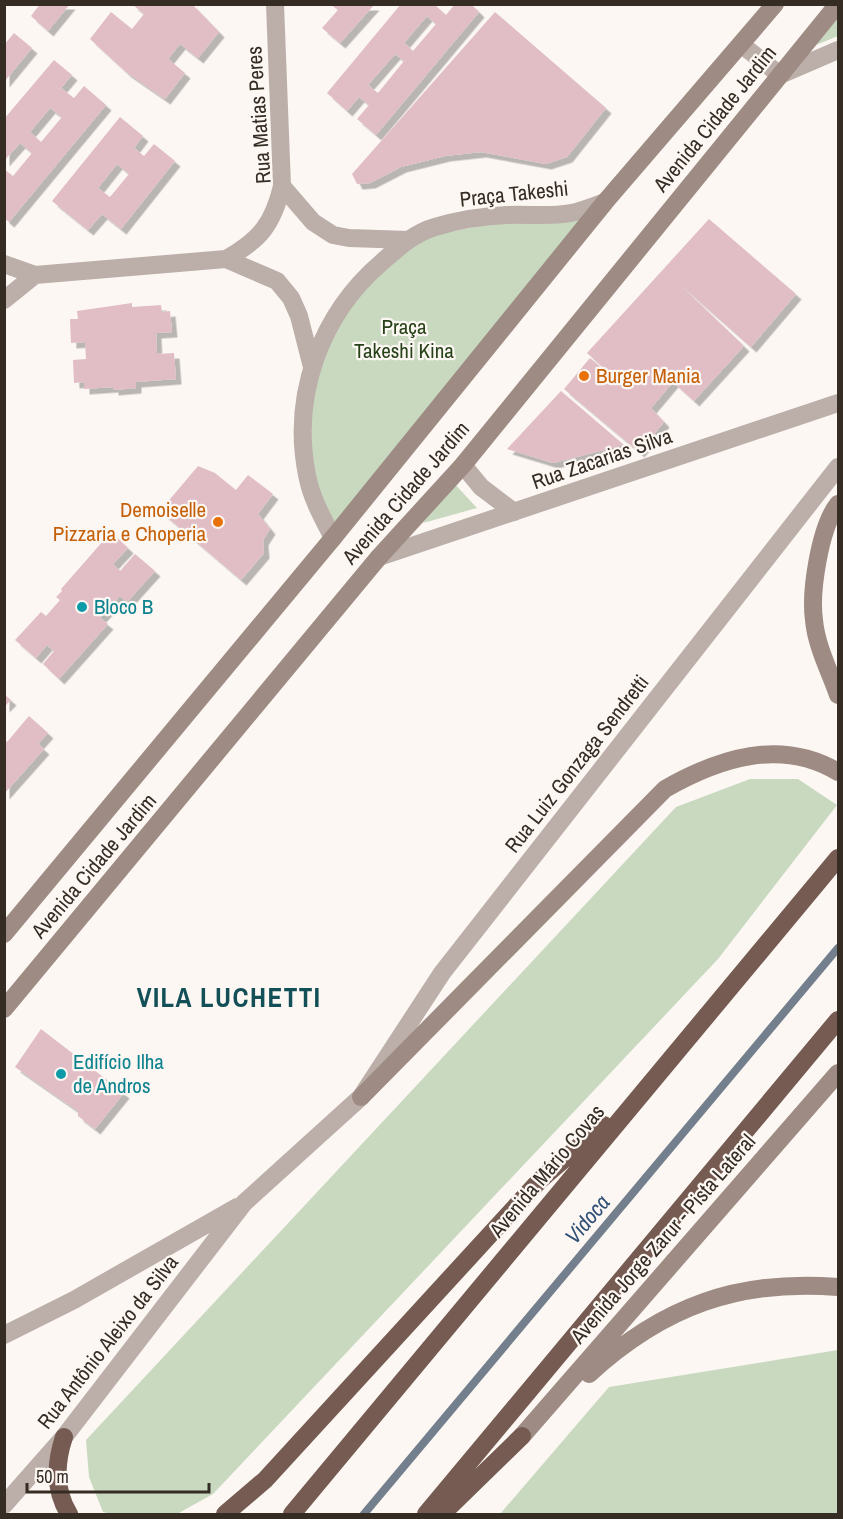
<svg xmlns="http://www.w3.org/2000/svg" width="843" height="1519" viewBox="0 0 843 1519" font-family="'Archivo Narrow',sans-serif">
  <defs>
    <filter id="shadow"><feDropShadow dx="5.5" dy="5.5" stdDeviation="0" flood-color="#0004"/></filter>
  </defs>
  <rect width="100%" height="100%" fill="#fcf7f3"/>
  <path fill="#c8d9c0" d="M 838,16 L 838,36 L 816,45 Z
    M 605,202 L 333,538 L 304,434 L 326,330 L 408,240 Z
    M 453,482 L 477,508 L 423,523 Z
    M 750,779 L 798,779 L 837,805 L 718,959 L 213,1494 L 177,1514 L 111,1514 L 103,1512 L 89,1477 L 86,1440 L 676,807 Z
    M 838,1350 L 838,1514 L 500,1514 L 609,1387 Z"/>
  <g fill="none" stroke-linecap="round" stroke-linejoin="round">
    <path stroke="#747f8e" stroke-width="8" d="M 364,1514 L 838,948"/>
  </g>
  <path fill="#e1bdc6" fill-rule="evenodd" filter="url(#shadow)" d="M 40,4 L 70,4 L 48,31 L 31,16 Z
    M 132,4 L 192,4 L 219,32 L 198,58 L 180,44 L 168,59 L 185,73 L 165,99 L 126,72 L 90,39 L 111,12 L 132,29 L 144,14 Z
    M 401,4 L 434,4 L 446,15 L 455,4 L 471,4 L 479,12 L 376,135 L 357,119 L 369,105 L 359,97 L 347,111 L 327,93 ZM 427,16 L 436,24 L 413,51 L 404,43 ZM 395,54 L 404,61 L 378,93 L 368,85 Z
    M 331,5 L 374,5 L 340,43 L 322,28 L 338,10 Z
    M 495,12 L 606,108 L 567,157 L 546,164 L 481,152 L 445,156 L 401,167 L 370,183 L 357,184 L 352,174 Z
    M 14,33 L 32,48 L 4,82 L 4,45 Z
    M 54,60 L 72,75 L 61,88 L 74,98 L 84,86 L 106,105 L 9,222 L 4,218 L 4,169 L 13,176 L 32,153 L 20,143 L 4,161 L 4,119 ZM 50,108 L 62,117 L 41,142 L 30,132 Z
    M 120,117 L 143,136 L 134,148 L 144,156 L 154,144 L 175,161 L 121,229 L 102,214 L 88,230 L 52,201 ZM 117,164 L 129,174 L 110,197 L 98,188 Z
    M 709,219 L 796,294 L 751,347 L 676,281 L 744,346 L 694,401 L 673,382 L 651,408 L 664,422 L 639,452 L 564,389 L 590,358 L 626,388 L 587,353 Z
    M 132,303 L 132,307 L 161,305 L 162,312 L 170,311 L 172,332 L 156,333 L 157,354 L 174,353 L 176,379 L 136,382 L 136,388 L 113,390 L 113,387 L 84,389 L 84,382 L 74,383 L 73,360 L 86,359 L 85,342 L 71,343 L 70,319 L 78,319 L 77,311 Z
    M 561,391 L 624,445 L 553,463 L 507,449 Z
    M 198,466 L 215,473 L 236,490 L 248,475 L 273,494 L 258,514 L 270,529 L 263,540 L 264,553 L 241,580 L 160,511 Z
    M 111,532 L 128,548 L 113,564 L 120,571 L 135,554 L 155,571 L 127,602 L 120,596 L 100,618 L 108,624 L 59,679 L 43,664 L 54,651 L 47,645 L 36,658 L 15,640 L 41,612 L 46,616 L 60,600 L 56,597 L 62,591 L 61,589 Z
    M 4,694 L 11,700 L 4,707 Z
    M 29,716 L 48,733 L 38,744 L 44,749 L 4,794 L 4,740 L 7,742 Z
    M 41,1029 L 124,1093 L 95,1129 L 78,1116 L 78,1111 L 15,1067 Z"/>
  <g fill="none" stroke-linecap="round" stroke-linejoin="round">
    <path stroke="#bcaea9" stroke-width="18" d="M 275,4 L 282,186 L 313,222 L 333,235 L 349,238 L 408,240
      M 742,45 L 780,75 L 838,50
      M 226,259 C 260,240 273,224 282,186
      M 4,264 L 35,275 L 226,259 L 277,281 L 291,298 L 299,316 L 312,367
      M 4,300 L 35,275
      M 463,465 L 481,487 L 514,512
      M 333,538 C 322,517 311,497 307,475 C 291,395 321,314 382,262 C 398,248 414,233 435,227 C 458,220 483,216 507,215 C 528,214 550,217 571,213 C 582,211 594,206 605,202
      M 379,557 L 838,403
      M 4,1335 L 74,1300 L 237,1207
      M 4,1505 L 64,1437 L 244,1203 L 361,1097 L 442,973 L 838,467"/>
    <path stroke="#9e8b83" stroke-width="18" d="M 838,504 C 820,527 810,591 814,620 C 816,645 830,672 838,695
      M 4,934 L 333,538 L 605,202 L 775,4
      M 4,1009 L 379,557 L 463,465 L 838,4
      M 361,1097 L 665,789 C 719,758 781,738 838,772
      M 589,1374 C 663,1306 739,1279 838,1287
      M 522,1436 L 838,1073"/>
    <path stroke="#755b51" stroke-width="18" d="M 64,1437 C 55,1464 54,1490 69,1514
      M 225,1514 L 265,1480 L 540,1180 L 604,1125
      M 292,1514 L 838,858
      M 426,1514 L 838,1020
      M 442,1514 L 522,1436"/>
  </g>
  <g fill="#e8710a" stroke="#fcf7f3" stroke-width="2">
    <circle cx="584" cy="376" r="6"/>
    <circle cx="218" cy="522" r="6"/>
  </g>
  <g fill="#0f9aa8" stroke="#fcf7f3" stroke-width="2">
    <circle cx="82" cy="607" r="6"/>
    <circle cx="61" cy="1074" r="6"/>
  </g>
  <g text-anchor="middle" stroke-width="4.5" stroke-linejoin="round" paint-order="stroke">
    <g font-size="21" fill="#352c24" stroke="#fcf7f3">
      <text transform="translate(259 115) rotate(-94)" y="7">Rua Matias Peres</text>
      <text transform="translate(715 119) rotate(-51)" y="7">Avenida Cidade Jardim</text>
      <text transform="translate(514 194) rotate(-6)" y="7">Praça Takeshi</text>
      <text transform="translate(602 459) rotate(-19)" y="7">Rua Zacarias Silva</text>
      <text transform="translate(406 493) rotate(-49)" y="7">Avenida Cidade Jardim</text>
      <text transform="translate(577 764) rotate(-52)" y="7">Rua Luiz Gonzaga Sendretti</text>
      <text transform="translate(94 866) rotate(-50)" y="7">Avenida Cidade Jardim</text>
      <text transform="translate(547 1171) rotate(-50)" y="7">Avenida Mário Covas</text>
      <text transform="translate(663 1239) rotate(-49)" y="7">Avenida Jorge Zarur - Pista Lateral</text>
      <text transform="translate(108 1342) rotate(-52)" y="7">Rua Antônio Aleixo da Silva</text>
    </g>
    <g font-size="21" fill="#274219" stroke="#fcf7f3">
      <text x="404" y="334">Praça<tspan x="404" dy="24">Takeshi Kina</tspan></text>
    </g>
    <g font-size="21" fill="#c56008" stroke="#fcf7f3" text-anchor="start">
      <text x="596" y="383">Burger Mania</text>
      <text x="206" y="517" text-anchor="end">Demoiselle<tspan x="206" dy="24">Pizzaria e Choperia</tspan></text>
    </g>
    <g font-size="21" fill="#0d838f" stroke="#fcf7f3" text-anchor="start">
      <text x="94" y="614">Bloco B</text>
      <text x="73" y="1069">Edifício Ilha<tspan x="73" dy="24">de Andros</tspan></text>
    </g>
    <g font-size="22" font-style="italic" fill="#315076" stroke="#fcf7f3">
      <text transform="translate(587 1219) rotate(-50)" y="8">Vidoca</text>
    </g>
    <g font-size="27" font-weight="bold" letter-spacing="1.5" fill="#134f57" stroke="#fcf7f3">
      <text x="229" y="1007">VILA LUCHETTI</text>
    </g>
  </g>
  <rect width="843" height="1519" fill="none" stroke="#352c24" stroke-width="12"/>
  <path d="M27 1483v9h182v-9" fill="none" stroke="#352c24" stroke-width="3"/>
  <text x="36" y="1483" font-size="18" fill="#352c24" stroke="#fcf7f3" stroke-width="4.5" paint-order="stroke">50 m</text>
</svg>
